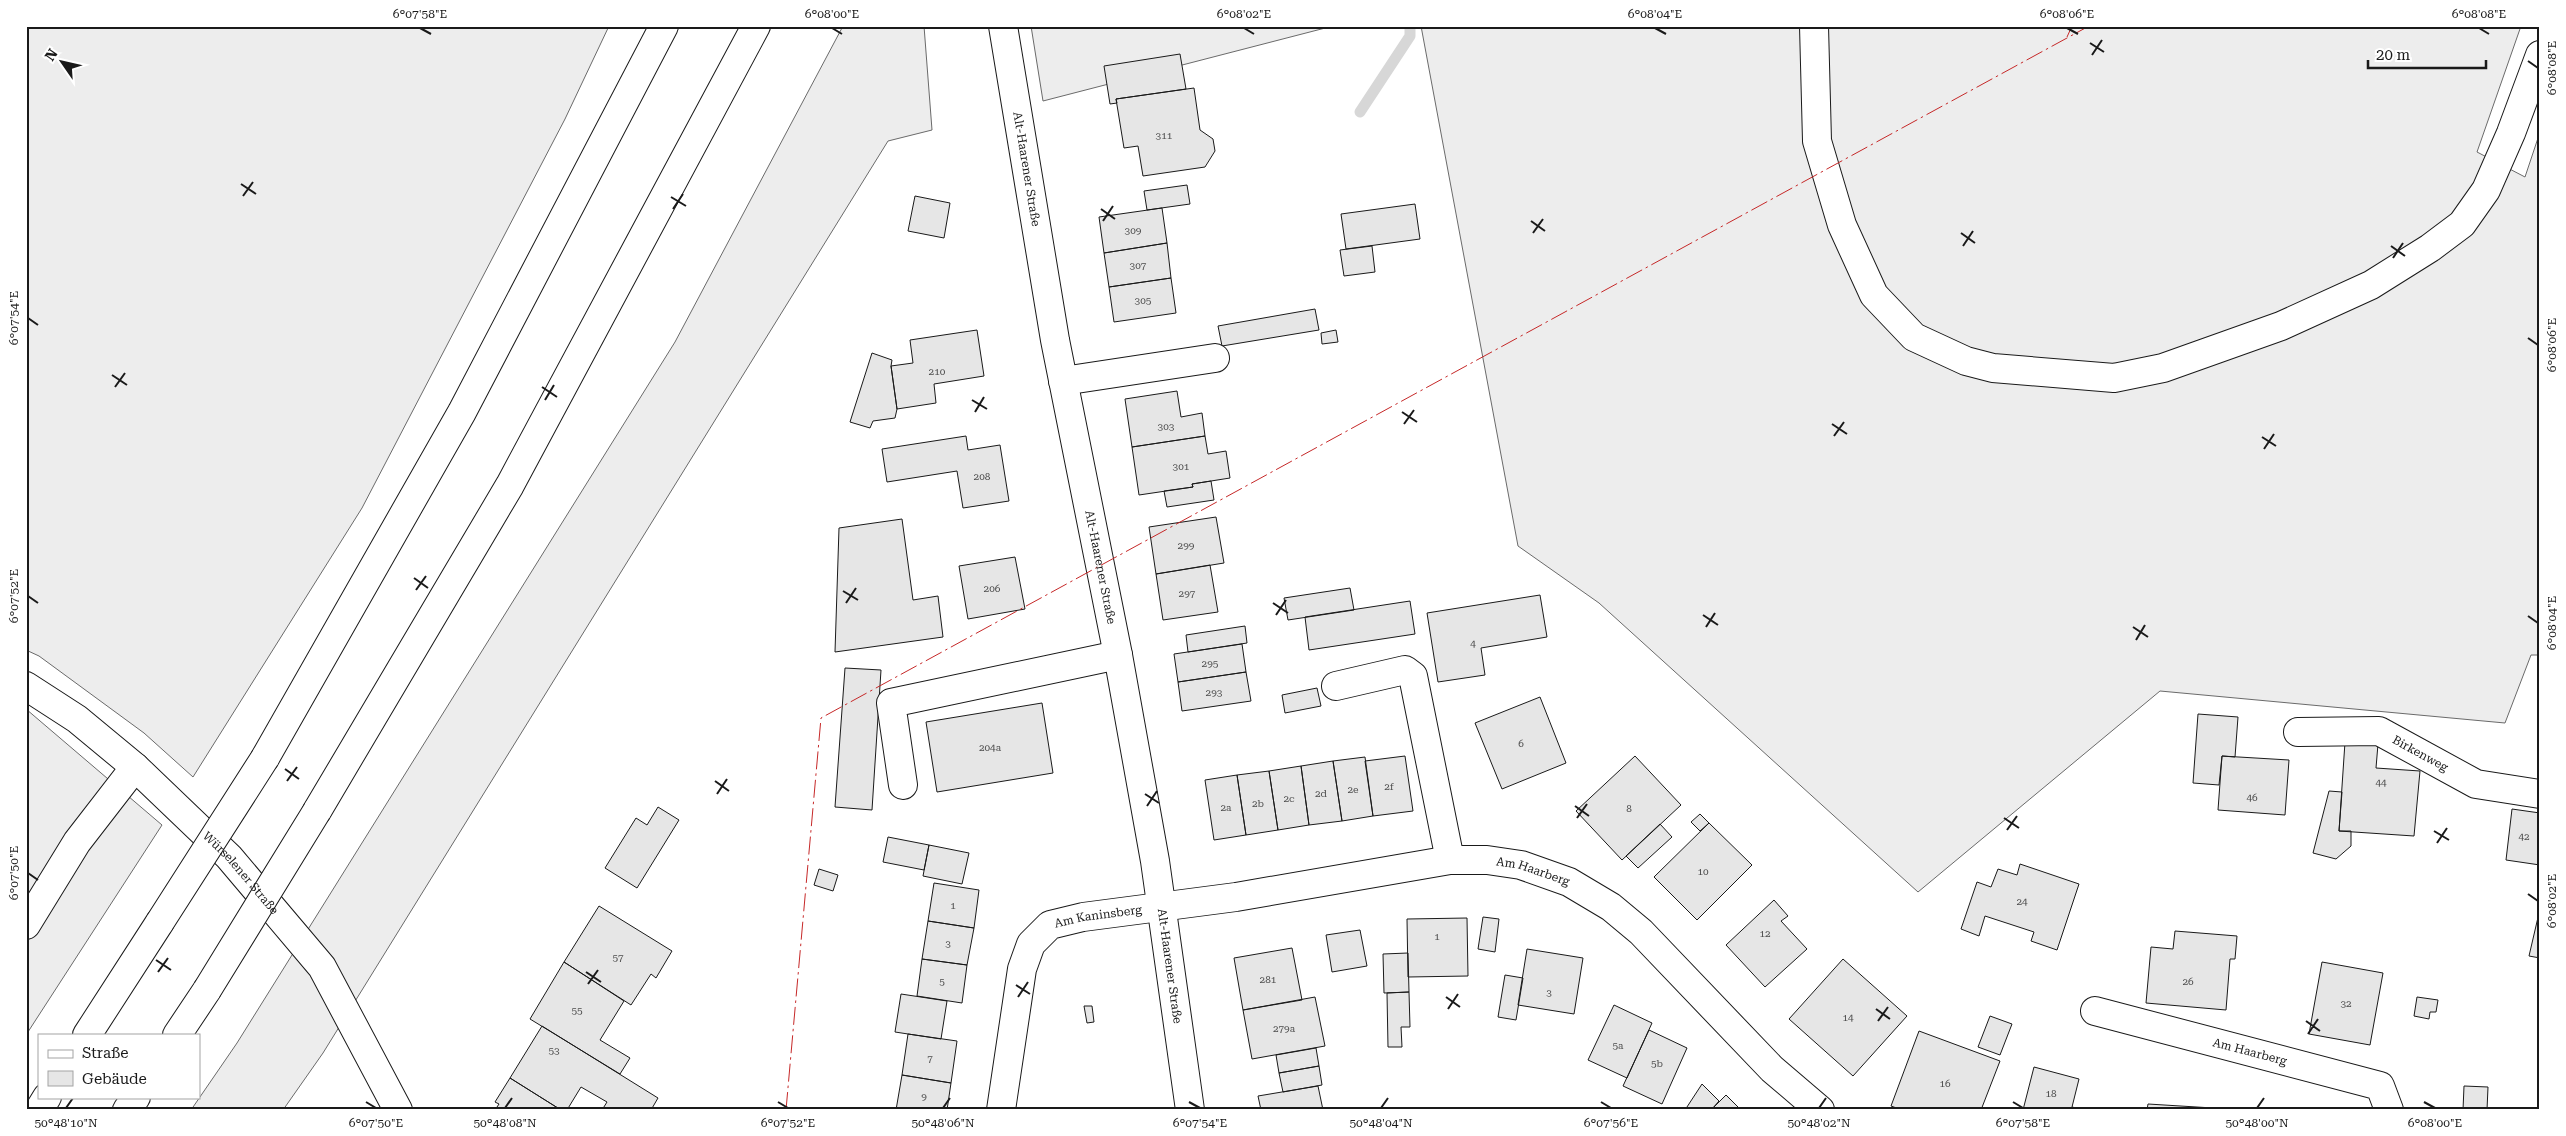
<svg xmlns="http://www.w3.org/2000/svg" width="2566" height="1136" viewBox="0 0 2566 1136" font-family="'Roboto Serif',serif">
  <rect width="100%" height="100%" fill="#fff"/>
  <path fill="#ededed" stroke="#6a6a6a" d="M 26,26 L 609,26 L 565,119 L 362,508 L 193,777 L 144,733 L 39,656 L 26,650 Z
    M 843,26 L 924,26 L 932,130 L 888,141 L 323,1053 L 283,1110 L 191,1110 L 237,1043 L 675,342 Z
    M 1031,26 L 1333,26 L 1043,101 Z
    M 1421,26 L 2521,26 L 2477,152 L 2525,177 L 2540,132 L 2540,655 L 2531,655 L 2505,723 L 2160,691 L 1918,892 L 1599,603 L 1518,546 Z
    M 26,709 L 162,825 L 26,1035 Z"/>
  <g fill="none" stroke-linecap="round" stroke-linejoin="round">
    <path stroke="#d7d7d7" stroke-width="11" d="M 1360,112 L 1410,36 L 1410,26"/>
  </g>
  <path fill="#e6e6e6" stroke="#1a1a1a" d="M 1180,54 L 1186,89 L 1116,99 L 1117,103 L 1110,104 L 1104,66 Z
    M 1194,88 L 1200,130 L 1213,139 L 1215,151 L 1205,167 L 1143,176 L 1138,146 L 1124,148 L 1116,99 Z
    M 1187,185 L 1190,204 L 1147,210 L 1144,191 Z
    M 915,196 L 950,203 L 944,238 L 908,231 Z
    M 1415,204 L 1420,239 L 1346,249 L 1341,214 Z
    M 1162,208 L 1167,243 L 1104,253 L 1099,217 Z
    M 1167,243 L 1171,278 L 1109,287 L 1104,253 Z
    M 1372,246 L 1375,272 L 1344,276 L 1340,250 Z
    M 1171,278 L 1176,313 L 1114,322 L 1109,287 Z
    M 1315,309 L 1319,330 L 1222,346 L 1218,326 Z
    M 977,330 L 984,376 L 934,384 L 936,403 L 897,409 L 891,366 L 913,363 L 910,340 Z
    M 1336,330 L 1338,342 L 1322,344 L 1321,333 Z
    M 872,353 L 892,360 L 891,366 L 897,409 L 895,418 L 873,421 L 870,428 L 850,422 Z
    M 1177,391 L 1181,417 L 1202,413 L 1205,436 L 1132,447 L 1125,399 Z
    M 966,436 L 968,450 L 1000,445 L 1009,501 L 963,508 L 957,471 L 887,482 L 882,449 Z
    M 1205,436 L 1208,454 L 1226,451 L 1230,478 L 1192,484 L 1193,487 L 1139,495 L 1132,447 Z
    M 1211,481 L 1214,500 L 1167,507 L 1164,491 L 1193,487 L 1192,484 Z
    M 1216,517 L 1224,563 L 1156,574 L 1149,527 Z
    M 902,519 L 913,600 L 938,596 L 943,637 L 835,652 L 839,528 Z
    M 1015,557 L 1025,609 L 968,619 L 959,566 Z
    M 1210,565 L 1218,612 L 1163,620 L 1156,574 Z
    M 1350,588 L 1354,610 L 1288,620 L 1284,598 Z
    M 1540,595 L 1547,637 L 1481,648 L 1485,675 L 1438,682 L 1427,613 Z
    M 1410,601 L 1415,634 L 1309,650 L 1305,617 Z
    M 1245,626 L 1247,643 L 1188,652 L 1186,635 Z
    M 1242,644 L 1246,672 L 1178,682 L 1174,654 Z
    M 845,668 L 881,670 L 872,810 L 835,807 Z
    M 1246,672 L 1251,701 L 1182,711 L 1178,682 Z
    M 1317,688 L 1321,706 L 1285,713 L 1282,695 Z
    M 1540,697 L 1566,763 L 1502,789 L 1475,723 Z
    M 1042,703 L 1053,773 L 937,792 L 926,722 Z
    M 2198,714 L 2238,717 L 2235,757 L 2222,756 L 2219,785 L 2193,783 Z
    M 2345,742 L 2378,744 L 2376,768 L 2420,771 L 2414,836 L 2339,831 Z
    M 1405,756 L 1413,811 L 1373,816 L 1365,761 Z
    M 1635,756 L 1681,805 L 1622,860 L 1576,811 Z
    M 2222,756 L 2289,760 L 2285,815 L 2218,810 Z
    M 1365,757 L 1373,816 L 1342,821 L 1333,761 Z
    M 1333,761 L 1342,821 L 1309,825 L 1301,766 Z
    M 1301,766 L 1309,825 L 1278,830 L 1269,771 Z
    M 1269,771 L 1278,830 L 1246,835 L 1237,775 Z
    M 1237,775 L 1246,835 L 1214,840 L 1205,780 Z
    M 2329,791 L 2342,792 L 2339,831 L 2351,831 L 2351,846 L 2336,859 L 2313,853 Z
    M 658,807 L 679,820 L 637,888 L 605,868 L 636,818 L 647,825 Z
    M 2512,809 L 2540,813 L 2540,865 L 2506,860 Z
    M 1700,814 L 1709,823 L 1700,831 L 1691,822 Z
    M 1709,823 L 1752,865 L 1697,920 L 1654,877 Z
    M 1660,824 L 1672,837 L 1638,868 L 1626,856 Z
    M 888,837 L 929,845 L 924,870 L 883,862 Z
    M 929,845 L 969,853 L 962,884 L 923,876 Z
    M 2020,864 L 2079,884 L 2057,950 L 2031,941 L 2034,932 L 1985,916 L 1979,936 L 1961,929 L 1977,882 L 1991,887 L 1998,869 L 2017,875 Z
    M 819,869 L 838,875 L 833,891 L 814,885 Z
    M 934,883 L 979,890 L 974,928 L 928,921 Z
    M 1774,900 L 1788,916 L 1781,921 L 1807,949 L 1765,987 L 1726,945 Z
    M 599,906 L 672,951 L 656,978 L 651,974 L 631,1005 L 564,962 Z
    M 2539,913 L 2540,914 L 2540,958 L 2529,956 Z
    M 1483,917 L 1499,919 L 1495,952 L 1478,949 Z
    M 1467,918 L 1468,976 L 1408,977 L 1407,919 Z
    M 928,921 L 974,928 L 967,965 L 922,959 Z
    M 1360,930 L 1367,966 L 1332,972 L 1326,935 Z
    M 2175,931 L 2237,936 L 2235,959 L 2230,959 L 2226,1010 L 2146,1003 L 2151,947 L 2173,949 Z
    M 1292,948 L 1302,1000 L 1243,1010 L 1234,958 Z
    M 1527,949 L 1583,958 L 1574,1014 L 1518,1005 Z
    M 1408,953 L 1409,992 L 1384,993 L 1383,954 Z
    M 922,959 L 967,965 L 962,1003 L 917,996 Z
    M 1843,959 L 1907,1016 L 1853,1076 L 1789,1019 Z
    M 564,962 L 624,1001 L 600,1040 L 630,1058 L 620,1074 L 530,1019 Z
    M 2322,962 L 2383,973 L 2370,1045 L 2309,1034 Z
    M 1505,975 L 1523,978 L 1516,1020 L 1498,1017 Z
    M 1409,992 L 1410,1027 L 1401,1027 L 1402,1047 L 1388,1047 L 1387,993 Z
    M 901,994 L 947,1001 L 941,1039 L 895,1032 Z
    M 1315,997 L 1325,1046 L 1252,1059 L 1243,1010 Z
    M 2417,997 L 2438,1000 L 2436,1012 L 2430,1012 L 2429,1019 L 2414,1016 Z
    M 1614,1005 L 1652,1023 L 1627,1078 L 1588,1060 Z
    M 1084,1006 L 1092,1006 L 1094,1022 L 1087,1023 Z
    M 1990,1016 L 2012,1024 L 2000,1055 L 1978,1047 Z
    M 542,1026 L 658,1098 L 651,1110 L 602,1110 L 607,1102 L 581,1087 L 567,1110 L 561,1110 L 510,1078 Z
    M 1649,1030 L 1687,1048 L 1662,1104 L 1623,1086 Z
    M 1919,1031 L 2000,1061 L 1981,1110 L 1902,1110 L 1891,1106 Z
    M 908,1034 L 957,1041 L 951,1083 L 902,1075 Z
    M 1316,1048 L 1319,1066 L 1279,1073 L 1276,1055 Z
    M 1319,1066 L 1322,1085 L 1283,1092 L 1279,1073 Z
    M 2034,1067 L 2079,1079 L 2072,1107 L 2084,1110 L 2023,1110 Z
    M 902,1075 L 951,1083 L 947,1110 L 896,1110 Z
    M 510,1078 L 561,1110 L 495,1110 L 499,1104 L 495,1102 Z
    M 1702,1084 L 1719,1101 L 1711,1110 L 1685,1110 Z
    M 1318,1086 L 1323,1110 L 1261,1110 L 1258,1096 Z
    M 2464,1086 L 2488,1087 L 2487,1110 L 2463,1110 Z
    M 1726,1095 L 1741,1110 L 1711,1110 Z
    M 2148,1104 L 2213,1108 L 2213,1110 L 2147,1110 Z"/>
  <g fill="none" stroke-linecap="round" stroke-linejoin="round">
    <g stroke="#1a1a1a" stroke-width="30">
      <g id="minor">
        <path d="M 1814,26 L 1817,141 L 1842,225 L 1874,295 L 1914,337 L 1966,361 L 1993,368 L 2114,378 L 2163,368 L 2281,326 L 2371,285 L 2430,248 L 2462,224 L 2486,190 L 2511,133 L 2540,55"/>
        <path d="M 1063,381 L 1215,358"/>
        <path id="s1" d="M 26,686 L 77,719 L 135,767 L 229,857 L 322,967 L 398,1110"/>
        <path d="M 1336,686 L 1405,670 L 1413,676 L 1450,860"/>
        <path id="s2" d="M 2298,732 L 2379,731 L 2476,784 L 2540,794"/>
        <path d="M 903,785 L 891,703 L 1118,655"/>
        <path d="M 26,925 L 77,842 L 135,767"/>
        <path id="s3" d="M 2095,1011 L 2380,1086 L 2389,1110"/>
        <path id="s4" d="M 1001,1110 L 1022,969 L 1031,944 L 1050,925 L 1083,917 L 1236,897 L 1450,860 L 1487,860 L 1521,865 L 1569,882 L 1611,907 L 1641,932 L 1772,1069 L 1820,1110"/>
      </g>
    </g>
    <g stroke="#1a1a1a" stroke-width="30">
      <g id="major">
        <path id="s5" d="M 1003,26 L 1055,340 L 1118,655 L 1155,861 L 1190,1110"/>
      </g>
    </g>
    <g stroke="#1a1a1a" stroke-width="30">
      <path id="highway" d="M 265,758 L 462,412 L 664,26
        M 317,811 L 510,485 L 756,26
        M 87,1035 L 160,922
        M 177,1035 L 207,990
        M 39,1110 L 47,1097
        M 127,1110 L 136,1097"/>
    </g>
    <use href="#minor" stroke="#fff" stroke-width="28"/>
    <use href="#major" stroke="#fff" stroke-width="28"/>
    <use href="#highway" stroke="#fff" stroke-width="28"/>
    <g stroke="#1a1a1a" stroke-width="30" stroke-linecap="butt">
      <path id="highway-bridge" d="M 160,922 L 265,758
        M 207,990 L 317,811"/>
    </g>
    <use href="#highway-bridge" stroke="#fff" stroke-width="28"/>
    <path stroke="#c62828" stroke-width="1" stroke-dasharray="18 4 2.5 4" stroke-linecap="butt" d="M 2067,37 L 2072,26
      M 786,1110 L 821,718 L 2089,26"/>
  </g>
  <path fill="none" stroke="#1a1a1a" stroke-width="2" d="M 420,28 L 431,34M 832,28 L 842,34M 1244,28 L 1254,34M 1655,28 L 1666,34M 2067,28 L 2078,34M 2479,28 L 2489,34M 2090,43 L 2104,52M 2092,55 L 2102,40M 2528,61 L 2538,68M 241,184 L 256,194M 243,196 L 253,182M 671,197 L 686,206M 673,209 L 683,194M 1101,209 L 1115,219M 1103,221 L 1113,206M 1531,221 L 1545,231M 1533,233 L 1543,219M 1961,233 L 1975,243M 1963,246 L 1973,231M 2391,246 L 2405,256M 2393,258 L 2403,243M 28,318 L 38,325M 2528,338 L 2538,345M 112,375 L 127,385M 115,387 L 125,373M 542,387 L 557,397M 545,400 L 554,385M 972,400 L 987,409M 975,412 L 984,397M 1402,412 L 1417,422M 1404,424 L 1414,410M 1832,424 L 1847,434M 1834,436 L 1844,422M 2262,437 L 2276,446M 2264,449 L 2274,434M 414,578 L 428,588M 416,590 L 426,576M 843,591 L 858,600M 28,596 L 38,603M 846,603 L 856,588M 1273,603 L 1288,613M 1276,615 L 1286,600M 1703,615 L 1718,625M 2528,616 L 2538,623M 1706,627 L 1715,613M 2133,627 L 2148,637M 2136,640 L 2145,625M 285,769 L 299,779M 287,781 L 297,767M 715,781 L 729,791M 717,794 L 727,779M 1145,794 L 1159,803M 1147,806 L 1157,791M 1575,806 L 1589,816M 1577,818 L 1587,804M 2004,818 L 2019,828M 2007,830 L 2017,816M 2434,831 L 2449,840M 2437,843 L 2447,828M 28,873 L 38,880M 2528,894 L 2538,901M 156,960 L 171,970M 158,972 L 168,958M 586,972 L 601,982M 588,984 L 598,970M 1016,985 L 1030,994M 1018,997 L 1028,982M 1446,997 L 1460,1007M 1448,1009 L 1458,994M 1876,1009 L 1890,1019M 1878,1021 L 1888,1007M 2306,1021 L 2320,1031M 2308,1034 L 2318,1019M 366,1102 L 376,1108M 778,1102 L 788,1108M 1189,1102 L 1200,1108M 1601,1102 L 1611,1108M 2013,1102 L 2023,1108M 2424,1102 L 2435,1108M 66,1108 L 73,1098M 505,1108 L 512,1098M 943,1108 L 950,1098M 1381,1108 L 1388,1098M 1819,1108 L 1826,1098M 2257,1108 L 2264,1098"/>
  <g text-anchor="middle" stroke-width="4" stroke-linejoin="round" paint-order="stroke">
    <g font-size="10" fill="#4d4d4d">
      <text x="1164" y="139">311</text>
      <text x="1133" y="234">309</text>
      <text x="1138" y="269">307</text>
      <text x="1143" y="304">305</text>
      <text x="937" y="375">210</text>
      <text x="1166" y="430">303</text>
      <text x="1181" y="470">301</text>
      <text x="982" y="480">208</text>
      <text x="1186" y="549">299</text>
      <text x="992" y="592">206</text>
      <text x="1187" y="597">297</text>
      <text x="1473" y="647">4</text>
      <text x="1210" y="667">295</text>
      <text x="1214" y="696">293</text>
      <text x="1521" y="747">6</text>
      <text x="990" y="751">204a</text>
      <text x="2381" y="786">44</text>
      <text x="1389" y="790">2f</text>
      <text x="1353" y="793">2e</text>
      <text x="1321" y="797">2d</text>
      <text x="2252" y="801">46</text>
      <text x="1289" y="802">2c</text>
      <text x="1258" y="807">2b</text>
      <text x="1226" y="811">2a</text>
      <text x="1629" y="812">8</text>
      <text x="2524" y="840">42</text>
      <text x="1703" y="875">10</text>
      <text x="2022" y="905">24</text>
      <text x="953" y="909">1</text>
      <text x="1765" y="937">12</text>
      <text x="1437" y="940">1</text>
      <text x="948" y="947">3</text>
      <text x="618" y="961">57</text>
      <text x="1268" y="983">281</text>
      <text x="942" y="985">5</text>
      <text x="2188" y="985">26</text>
      <text x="1549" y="996">3</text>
      <text x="2346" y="1007">32</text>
      <text x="577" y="1014">55</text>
      <text x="1848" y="1021">14</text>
      <text x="1284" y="1032">279a</text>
      <text x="1618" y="1049">5a</text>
      <text x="554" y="1054">53</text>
      <text x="930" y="1062">7</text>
      <text x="1657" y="1067">5b</text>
      <text x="1945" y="1087">16</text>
      <text x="2051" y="1097">18</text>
      <text x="924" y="1100">9</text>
    </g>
    <g font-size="12" fill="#1a1a1a" stroke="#fff">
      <text dy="4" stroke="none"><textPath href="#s5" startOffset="145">Alt-Haarener Straße</textPath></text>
      <text dy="4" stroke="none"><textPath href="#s5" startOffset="550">Alt-Haarener Straße</textPath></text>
      <text dy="4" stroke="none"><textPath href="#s2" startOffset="128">Birkenweg</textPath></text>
      <text dy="4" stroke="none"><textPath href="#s4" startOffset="686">Am Haarberg</textPath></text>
      <text dy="4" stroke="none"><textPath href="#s1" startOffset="286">Würselener Straße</textPath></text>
      <text dy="4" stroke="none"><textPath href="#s4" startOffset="245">Am Kaninsberg</textPath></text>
      <text dy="4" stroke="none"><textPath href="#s5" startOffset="955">Alt-Haarener Straße</textPath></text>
      <text dy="4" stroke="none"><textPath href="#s3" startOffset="160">Am Haarberg</textPath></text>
    </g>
  </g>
  <rect width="2566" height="1136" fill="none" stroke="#ffffff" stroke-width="55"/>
  <rect x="38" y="1034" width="162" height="65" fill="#ffffff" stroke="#a3a3a3"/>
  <rect x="48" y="1050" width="25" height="8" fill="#ffffff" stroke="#a3a3a3"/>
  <text x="82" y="1058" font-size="15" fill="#1a1a1a">Straße</text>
  <rect x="48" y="1071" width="25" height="15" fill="#e6e6e6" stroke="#a3a3a3"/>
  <text x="82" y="1084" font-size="15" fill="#1a1a1a">Gebäude</text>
  <g transform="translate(62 62) rotate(304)" stroke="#ffffff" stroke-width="4" paint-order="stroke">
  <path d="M0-4L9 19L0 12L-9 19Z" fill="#1a1a1a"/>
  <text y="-8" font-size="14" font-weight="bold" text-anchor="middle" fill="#1a1a1a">N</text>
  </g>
  <path d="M2368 60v8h118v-8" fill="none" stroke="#1a1a1a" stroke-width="2.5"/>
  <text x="2376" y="60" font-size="15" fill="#1a1a1a" stroke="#ffffff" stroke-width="4" paint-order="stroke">20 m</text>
  <rect x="28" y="28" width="2510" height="1080" fill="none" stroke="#1a1a1a" stroke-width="2"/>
  <g font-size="12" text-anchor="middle" fill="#1a1a1a">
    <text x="420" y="18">6°07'58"E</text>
    <text x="832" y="18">6°08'00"E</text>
    <text x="1244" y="18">6°08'02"E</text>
    <text x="1655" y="18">6°08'04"E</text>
    <text x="2067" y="18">6°08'06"E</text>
    <text x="2479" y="18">6°08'08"E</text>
    <text transform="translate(2552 68) rotate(-90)" y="4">6°08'08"E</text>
    <text transform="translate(14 318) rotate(-90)" y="4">6°07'54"E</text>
    <text transform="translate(2552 345) rotate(-90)" y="4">6°08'06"E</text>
    <text transform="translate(14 596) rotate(-90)" y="4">6°07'52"E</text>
    <text transform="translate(2552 623) rotate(-90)" y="4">6°08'04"E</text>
    <text transform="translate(14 873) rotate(-90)" y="4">6°07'50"E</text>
    <text transform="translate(2552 901) rotate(-90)" y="4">6°08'02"E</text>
    <text x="66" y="1127">50°48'10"N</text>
    <text x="376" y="1127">6°07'50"E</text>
    <text x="505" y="1127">50°48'08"N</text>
    <text x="788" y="1127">6°07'52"E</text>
    <text x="943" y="1127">50°48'06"N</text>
    <text x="1200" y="1127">6°07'54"E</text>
    <text x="1381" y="1127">50°48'04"N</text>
    <text x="1611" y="1127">6°07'56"E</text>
    <text x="1819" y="1127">50°48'02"N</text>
    <text x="2023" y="1127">6°07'58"E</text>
    <text x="2257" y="1127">50°48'00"N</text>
    <text x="2435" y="1127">6°08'00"E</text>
  </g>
</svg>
